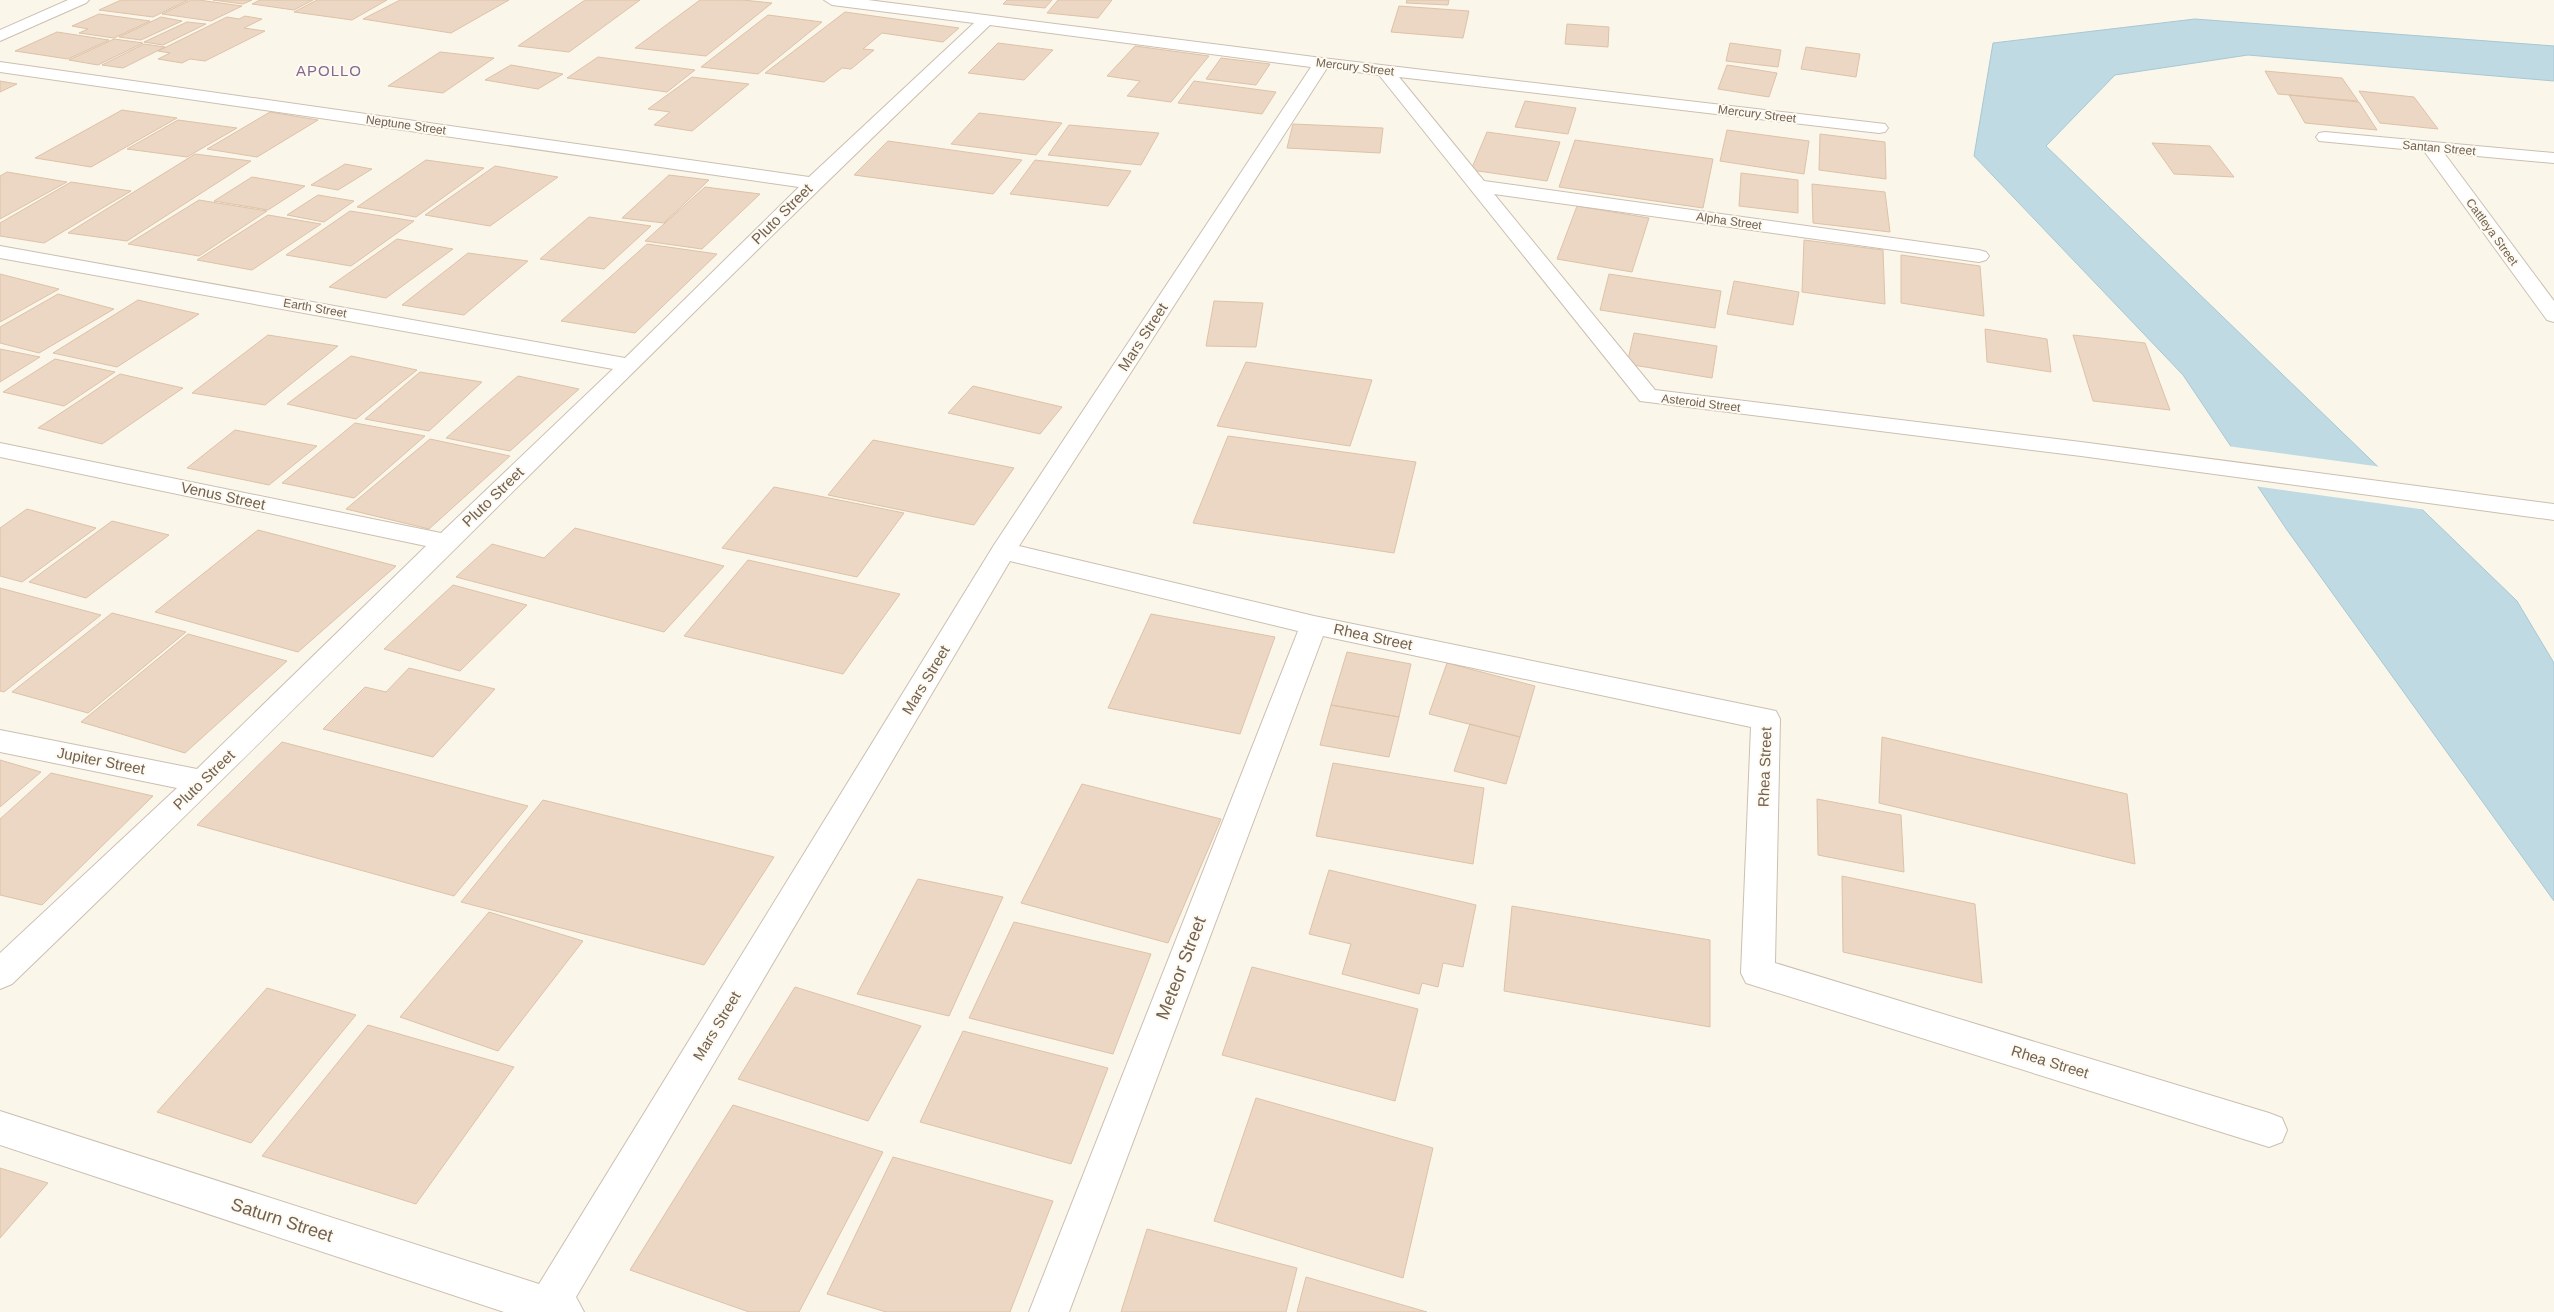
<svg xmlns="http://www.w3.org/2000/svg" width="2554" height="1312" viewBox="0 0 2554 1312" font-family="Arial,sans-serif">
  <rect width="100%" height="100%" fill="#fbf6ea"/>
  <path fill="#c0dae3" stroke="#a7c8d4" d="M 2195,19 L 2554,46 L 2554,81 L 2248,55 L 2115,75 L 2046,146 L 2517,601 L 2554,663 L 2554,901 L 2287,530 L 2183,375 L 1974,156 L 1993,43 Z"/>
  <path fill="#fbf6ea" d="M 2227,446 L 2382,467 L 2427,510 L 2254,486 Z"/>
  <path fill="#ebd7c3" stroke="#dec2a7" d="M 121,0 L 188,0 L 153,17 L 99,10 Z
    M 191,0 L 199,0 L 242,6 L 211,21 L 162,14 Z
    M 213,0 L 252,0 L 243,4 Z
    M 260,0 L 313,0 L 294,10 L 252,4 Z
    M 317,0 L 387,0 L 352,20 L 294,12 Z
    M 400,0 L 509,0 L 451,33 L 363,19 Z
    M 585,0 L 640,0 L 569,52 L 518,46 Z
    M 700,0 L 743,0 L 772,3 L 706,56 L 635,48 Z
    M 1007,0 L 1052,0 L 1045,8 L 1003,4 Z
    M 1058,0 L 1112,0 L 1098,18 L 1047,13 Z
    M 1407,0 L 1449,0 L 1448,5 L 1406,3 Z
    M 1399,6 L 1469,11 L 1463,38 L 1391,32 Z
    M 845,12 L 959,28 L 943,42 L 882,33 L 863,49 L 874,50 L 851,69 L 842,68 L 824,82 L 765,73 Z
    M 99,14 L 150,21 L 114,38 L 79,33 L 88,29 L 72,26 Z
    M 768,15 L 822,22 L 758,74 L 701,67 Z
    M 245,16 L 262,19 L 244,28 L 265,31 L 205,61 L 190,59 L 182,63 L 158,59 L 170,53 L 158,51 L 227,17 L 239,19 Z
    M 161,17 L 182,21 L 141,40 L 119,37 Z
    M 187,22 L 206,24 L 163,45 L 144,42 Z
    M 1567,24 L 1609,27 L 1608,47 L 1565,44 Z
    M 57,32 L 109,40 L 68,59 L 15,51 Z
    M 114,39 L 143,43 L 98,65 L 69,60 Z
    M 998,43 L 1053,50 L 1024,80 L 968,73 Z
    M 1730,43 L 1781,50 L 1778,67 L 1726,61 Z
    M 144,44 L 165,47 L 123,68 L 102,65 Z
    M 1135,46 L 1209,56 L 1171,102 L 1127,96 L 1140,81 L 1107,76 Z
    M 1806,47 L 1860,54 L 1856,77 L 1801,69 Z
    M 440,52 L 494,58 L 443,93 L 388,86 Z
    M 598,57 L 695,70 L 667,92 L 567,78 Z
    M 1221,58 L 1270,64 L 1256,85 L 1206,79 Z
    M 511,65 L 563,74 L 538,89 L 485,80 Z
    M 1727,65 L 1777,73 L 1769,97 L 1718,89 Z
    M 2265,71 L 2342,78 L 2358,101 L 2278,94 Z
    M 692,77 L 749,84 L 692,131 L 654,125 L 670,112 L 648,109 Z
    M 0,81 L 17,84 L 0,92 Z
    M 1194,81 L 1276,92 L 1262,114 L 1178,103 Z
    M 2359,91 L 2414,97 L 2438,129 L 2380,123 Z
    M 2289,95 L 2359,102 L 2377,130 L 2305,123 Z
    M 1525,101 L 1576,108 L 1568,134 L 1515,127 Z
    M 122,110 L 177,118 L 91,167 L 35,158 Z
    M 270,112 L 318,120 L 257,157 L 207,149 Z
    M 979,113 L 1062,123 L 1036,155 L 951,144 Z
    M 178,120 L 237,128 L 187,157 L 127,149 Z
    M 1293,124 L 1383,128 L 1380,153 L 1287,148 Z
    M 1069,125 L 1159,133 L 1141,165 L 1048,155 Z
    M 1727,130 L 1809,141 L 1804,174 L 1720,161 Z
    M 1487,132 L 1560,142 L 1547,181 L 1471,170 Z
    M 1820,134 L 1885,142 L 1886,179 L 1819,170 Z
    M 1575,140 L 1713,159 L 1703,208 L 1559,187 Z
    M 888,141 L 1022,160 L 993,194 L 854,175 Z
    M 2152,143 L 2210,146 L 2234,177 L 2174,174 Z
    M 195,154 L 251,161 L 127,241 L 68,233 Z
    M 426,160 L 484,168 L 416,217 L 357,207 Z
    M 1035,160 L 1131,171 L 1108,206 L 1010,194 Z
    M 345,164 L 372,169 L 338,190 L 311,185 Z
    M 495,166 L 558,177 L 490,226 L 425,215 Z
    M 7,172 L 67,182 L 0,219 L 0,176 Z
    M 1741,173 L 1798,180 L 1798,213 L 1739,206 Z
    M 669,175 L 709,180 L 664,223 L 622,218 Z
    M 252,177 L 305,186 L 268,210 L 214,201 Z
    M 71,182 L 131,191 L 44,243 L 0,236 L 0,223 Z
    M 1812,184 L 1885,192 L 1890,232 L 1813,223 Z
    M 705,187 L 760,194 L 702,249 L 645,241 Z
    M 318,195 L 354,201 L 324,222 L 287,215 Z
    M 199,200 L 267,211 L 199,256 L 128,244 Z
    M 1577,206 L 1649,218 L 1632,272 L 1557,259 Z
    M 350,211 L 414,221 L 351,266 L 286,255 Z
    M 268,215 L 321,224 L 252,270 L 197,260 Z
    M 589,217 L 651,226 L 604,269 L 540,259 Z
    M 397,239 L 453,249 L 386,298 L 329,287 Z
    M 1804,240 L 1883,250 L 1885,304 L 1802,292 Z
    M 647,244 L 717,254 L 635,333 L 561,321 Z
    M 468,253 L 528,261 L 464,315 L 402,305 Z
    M 1901,255 L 1980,266 L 1984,316 L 1901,303 Z
    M 0,274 L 59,289 L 0,322 Z
    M 1609,274 L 1721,291 L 1715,328 L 1600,310 Z
    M 1734,281 L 1799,292 L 1793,325 L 1727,314 Z
    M 58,294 L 114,309 L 39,353 L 0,343 L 0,327 Z
    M 138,300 L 199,314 L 117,367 L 53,353 Z
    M 1214,301 L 1263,303 L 1256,347 L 1206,346 Z
    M 1985,329 L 2047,339 L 2051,372 L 1987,362 Z
    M 1634,333 L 1717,346 L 1712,378 L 1627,364 Z
    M 268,335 L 338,346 L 265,405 L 192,393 Z
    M 2073,335 L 2145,343 L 2170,410 L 2093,401 Z
    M 0,349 L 40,357 L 0,382 Z
    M 351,356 L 417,370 L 356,419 L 287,404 Z
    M 55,359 L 115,372 L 64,406 L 3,392 Z
    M 1246,362 L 1372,380 L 1350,446 L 1217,426 Z
    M 420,372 L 482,382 L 429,431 L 365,419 Z
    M 120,374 L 183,388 L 102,444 L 38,428 Z
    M 518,376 L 579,389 L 510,451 L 446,438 Z
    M 973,386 L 1062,407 L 1040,434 L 948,413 Z
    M 355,423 L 425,436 L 354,498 L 282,483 Z
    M 235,430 L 317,446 L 269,485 L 187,468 Z
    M 1228,436 L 1416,462 L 1394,553 L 1193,523 Z
    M 430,439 L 510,456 L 429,529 L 346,509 Z
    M 873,440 L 1014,468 L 974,525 L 828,495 Z
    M 774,487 L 904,513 L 857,577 L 722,548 Z
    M 27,509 L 96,528 L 22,582 L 0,576 L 0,528 Z
    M 112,521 L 169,535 L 86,598 L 29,582 Z
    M 575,528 L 724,566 L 664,632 L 456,577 L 492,544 L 544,558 Z
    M 258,530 L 396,566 L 298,652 L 155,612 Z
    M 748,560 L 900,594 L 843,674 L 684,636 Z
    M 453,585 L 527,605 L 460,671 L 384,649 Z
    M 0,588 L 101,615 L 4,692 L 0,691 Z
    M 112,613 L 186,632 L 88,713 L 12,692 Z
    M 1151,614 L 1275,637 L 1240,734 L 1108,708 Z
    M 188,634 L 287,661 L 185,753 L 81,722 Z
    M 1347,652 L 1411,664 L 1399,717 L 1331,705 Z
    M 1447,663 L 1535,686 L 1520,737 L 1429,714 Z
    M 409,668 L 495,689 L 433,757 L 323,729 L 365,687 L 386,692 Z
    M 1331,705 L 1399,717 L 1389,757 L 1320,745 Z
    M 1470,724 L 1520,737 L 1506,784 L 1454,771 Z
    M 1882,737 L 2127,794 L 2135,864 L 1879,803 Z
    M 282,742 L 528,806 L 454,896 L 197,825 Z
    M 0,760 L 41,772 L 0,807 Z
    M 1333,763 L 1484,788 L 1473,864 L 1316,836 Z
    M 51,773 L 153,796 L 42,905 L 0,895 L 0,819 Z
    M 1082,784 L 1221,819 L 1168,943 L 1021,903 Z
    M 1817,799 L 1901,815 L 1904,872 L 1818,855 Z
    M 543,800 L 774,857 L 704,965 L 461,902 Z
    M 1329,870 L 1476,905 L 1463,967 L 1443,963 L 1438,987 L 1422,983 L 1419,994 L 1342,974 L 1351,944 L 1309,934 Z
    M 1842,876 L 1975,904 L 1982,983 L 1843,952 Z
    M 918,879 L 1003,897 L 949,1016 L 857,994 Z
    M 1512,906 L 1710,940 L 1710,1027 L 1504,991 Z
    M 489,912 L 583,941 L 498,1051 L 400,1017 Z
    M 1014,922 L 1151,954 L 1113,1054 L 969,1018 Z
    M 1252,967 L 1418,1009 L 1395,1101 L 1222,1055 Z
    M 795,987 L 921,1026 L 868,1121 L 738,1079 Z
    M 267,988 L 356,1015 L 251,1143 L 157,1112 Z
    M 368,1025 L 514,1067 L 416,1204 L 262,1156 Z
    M 963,1031 L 1108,1068 L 1071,1164 L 920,1122 Z
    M 1256,1098 L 1433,1148 L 1403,1278 L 1214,1221 Z
    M 733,1105 L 883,1152 L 799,1312 L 749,1312 L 630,1270 Z
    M 893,1157 L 1053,1201 L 1010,1312 L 886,1312 L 827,1294 Z
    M 0,1168 L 48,1183 L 0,1238 Z
    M 1147,1229 L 1297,1268 L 1286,1312 L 1121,1312 Z
    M 1306,1277 L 1427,1312 L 1297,1312 Z"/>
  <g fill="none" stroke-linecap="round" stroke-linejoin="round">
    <g stroke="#ccbfb1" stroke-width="2">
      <path id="minor" d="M 68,0 L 89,0 L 86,3 L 0,41 L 0,30 Z
        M 824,0 L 868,0 L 1322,58 L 1885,124 L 1888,128 L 1885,132 L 1879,133 L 1399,77 L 1484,181 L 1979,250 L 1986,252 L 1989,256 L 1986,260 L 1979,262 L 1494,194 L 1655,390 L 2081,442 L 2554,504 L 2554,520 L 2081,456 L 1640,401 L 1379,75 L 1327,68 L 1019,546 L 1314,616 L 1776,711 L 1780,719 L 1775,963 L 2269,1113 L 2282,1118 L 2287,1130 L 2282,1142 L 2269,1147 L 1746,983 L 1741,973 L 1751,727 L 1323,636 L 1069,1312 L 1029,1312 L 1298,631 L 1010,561 L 576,1297 L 584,1312 L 504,1312 L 0,1145 L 0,1111 L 539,1284 L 994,545 L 1311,67 L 990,25 C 659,340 341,668 12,984 L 0,989 L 0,953 L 177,788 L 0,752 L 0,730 L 197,769 L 426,546 L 0,457 L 0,443 L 441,533 L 613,369 L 0,258 L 0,246 L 625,358 L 799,187 L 0,72 L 0,62 L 809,177 L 974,23 L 832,5 Z
        M 2325,132 L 2554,153 L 2554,163 L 2444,153 L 2554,301 L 2554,322 L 2547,320 L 2424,151 L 2319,141 L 2316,137 L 2319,133 Z"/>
    </g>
    <use href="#minor" fill="#fff" fill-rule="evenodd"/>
  </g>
  <g text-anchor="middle" stroke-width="4" stroke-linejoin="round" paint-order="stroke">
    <g font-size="12" fill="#736050" stroke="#fdfaf1">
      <text transform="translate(1355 67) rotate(7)" y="4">Mercury Street</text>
      <text transform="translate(1757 114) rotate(7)" y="4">Mercury Street</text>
      <text transform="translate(406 125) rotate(8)" y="4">Neptune Street</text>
      <text transform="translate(2439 148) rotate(5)" y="4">Santan Street</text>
      <text transform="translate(1729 221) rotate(8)" y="4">Alpha Street</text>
      <text transform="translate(2492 232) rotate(54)" y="4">Cattleya Street</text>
      <text transform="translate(315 308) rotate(10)" y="4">Earth Street</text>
      <text transform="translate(1701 403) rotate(7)" y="4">Asteroid Street</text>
    </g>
    <g font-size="15" letter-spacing="1" fill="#86688f" stroke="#fdfaf1">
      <text x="329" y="76">APOLLO</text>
    </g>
    <g font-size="15" fill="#736050" stroke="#fdfaf1">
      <text transform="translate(782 214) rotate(-45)" y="5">Pluto Street</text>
      <text transform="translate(1143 337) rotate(-57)" y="5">Mars Street</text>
      <text transform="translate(223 496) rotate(12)" y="5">Venus Street</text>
      <text transform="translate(493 497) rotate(-44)" y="5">Pluto Street</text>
      <text transform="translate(1373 637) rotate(12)" y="5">Rhea Street</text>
      <text transform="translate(926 680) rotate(-59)" y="5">Mars Street</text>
      <text transform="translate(101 761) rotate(11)" y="5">Jupiter Street</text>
      <text transform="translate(1765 767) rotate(-88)" y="5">Rhea Street</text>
      <text transform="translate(204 780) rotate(-44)" y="5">Pluto Street</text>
      <text transform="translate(717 1026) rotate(-59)" y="5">Mars Street</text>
      <text transform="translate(2050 1062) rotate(17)" y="5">Rhea Street</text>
    </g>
    <g font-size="18" fill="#736050" stroke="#fdfaf1">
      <text transform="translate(1181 968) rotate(-69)" y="6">Meteor Street</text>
      <text transform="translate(282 1220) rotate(18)" y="6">Saturn Street</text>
    </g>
  </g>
</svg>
